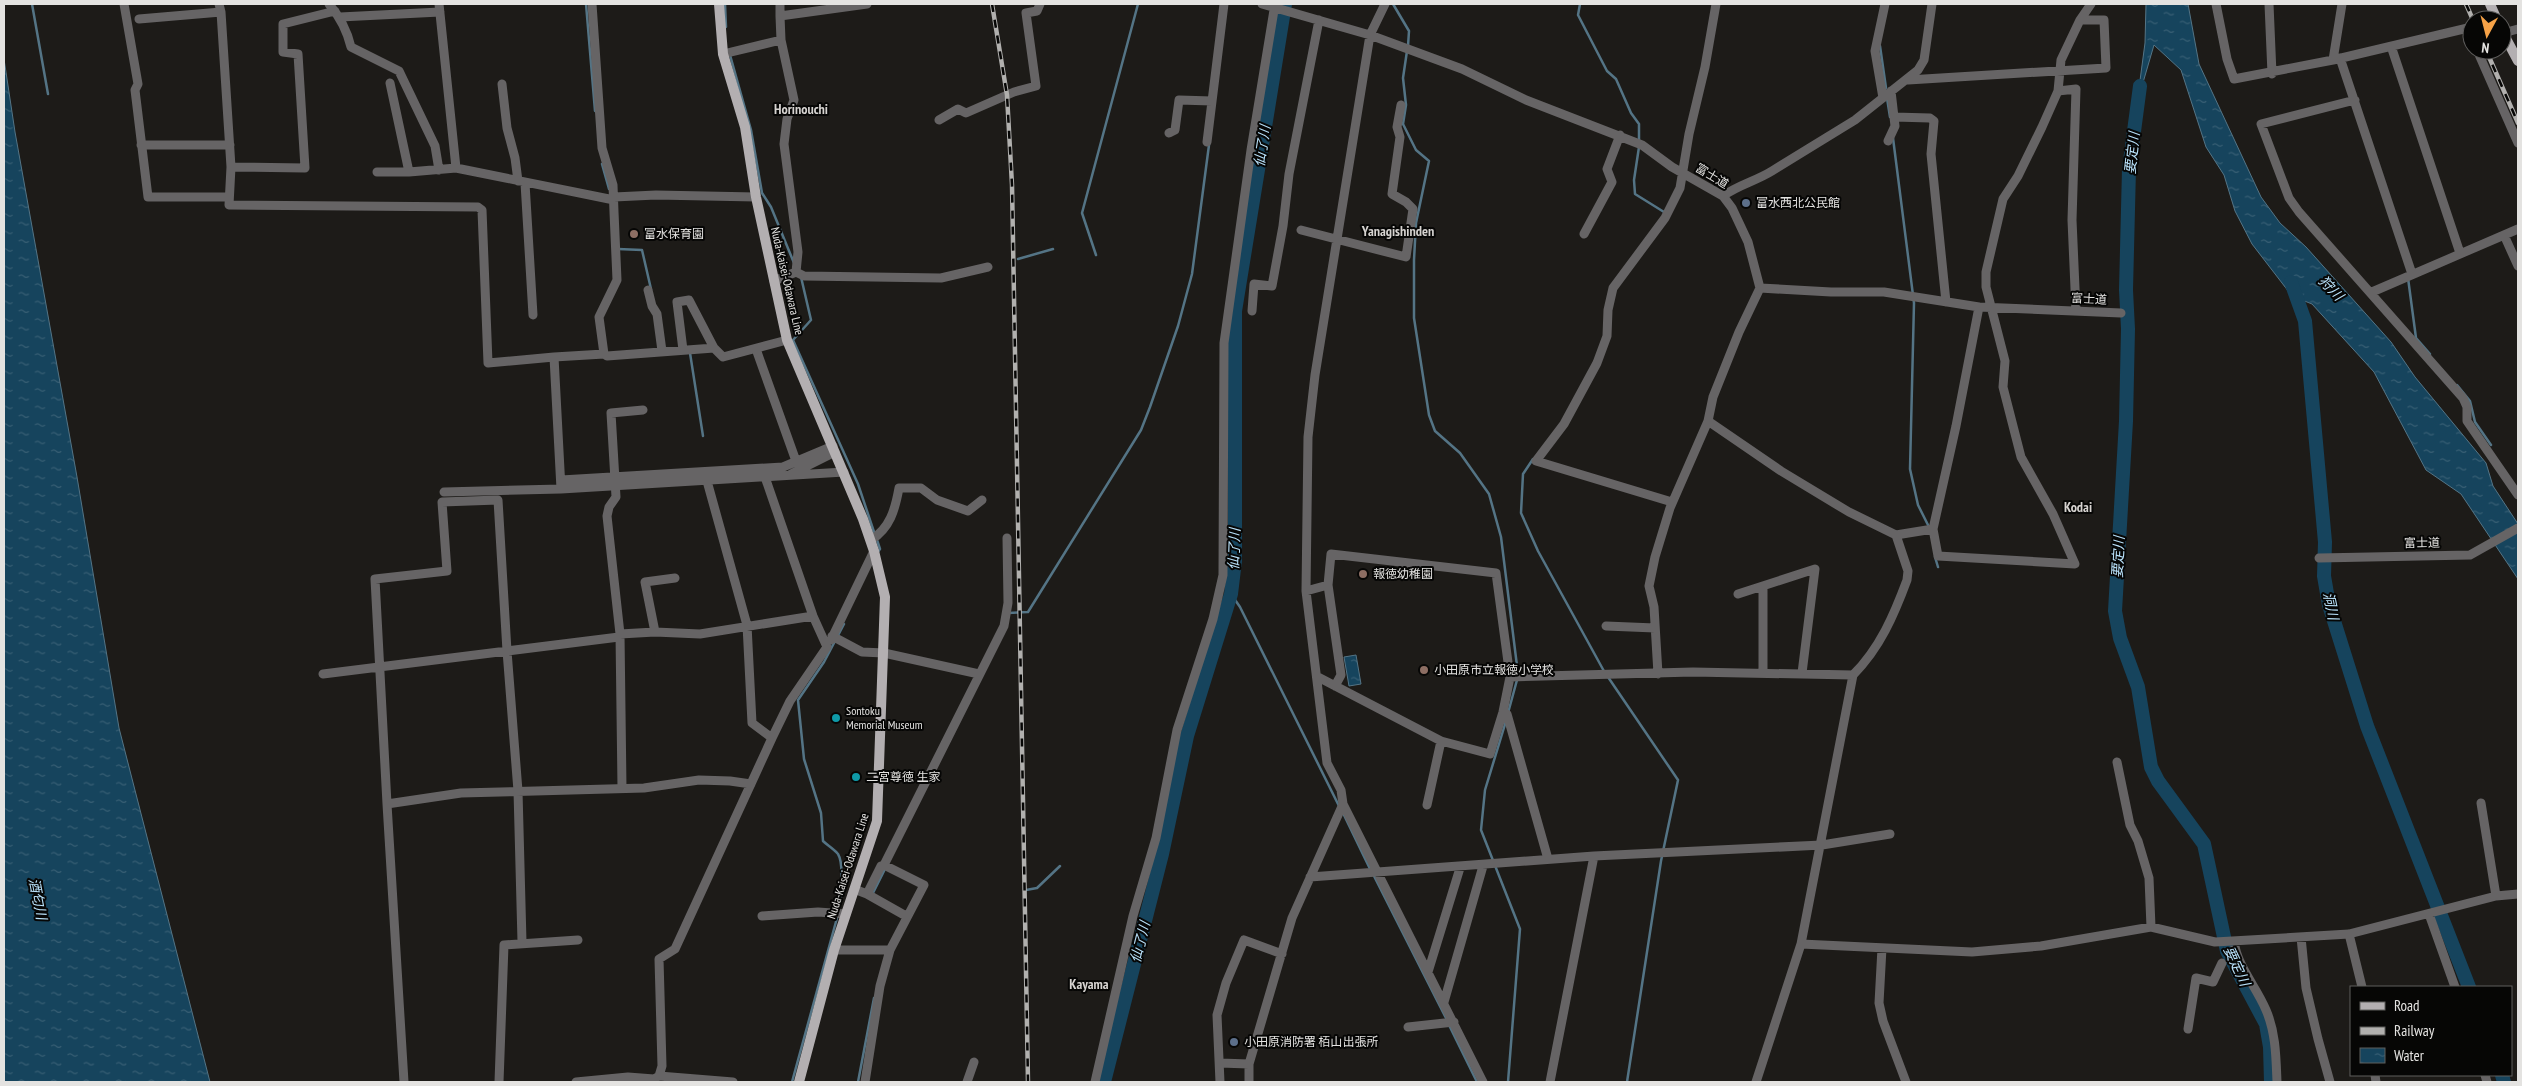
<svg xmlns="http://www.w3.org/2000/svg" width="2522" height="1086" viewBox="0 0 2522 1086" font-family="'PT Sans Narrow','Noto Sans JP',sans-serif">
  <defs>
    <pattern id="water-ripples" width="26" height="14" patternUnits="userSpaceOnUse" patternTransform="scale(1.25)"><rect width="26" height="14" fill="#16445d"/><path d="M2 4q2-2 4 0t4 0M15 11q2-2 4 0t4 0" fill="none" stroke="#385f74"/></pattern>
  </defs>
  <rect width="100%" height="100%" fill="#1d1b18"/>
  <path fill="url(#water-ripples)" stroke="#547485" d="M 2146,4 L 2188,4 L 2199,64 L 2261,197 L 2280,223 L 2306,247 L 2391,342 L 2415,377 L 2486,463 L 2493,486 L 2518,524 L 2518,579 L 2461,494 L 2426,470 L 2374,372 L 2312,304 L 2292,296 L 2252,244 L 2235,211 L 2224,175 L 2206,147 L 2181,70 L 2154,45 L 2137,103 L 2145,43 Z
    M 4,59 L 15,132 L 77,477 L 119,728 L 210,1082 L 4,1082 Z
    M 1356,655 L 1361,684 L 1349,686 L 1344,657 Z"/>
  <g fill="none" stroke-linecap="round" stroke-linejoin="round">
    <path stroke="#547485" stroke-width="2.5" d="M 32,4 L 48,94
      M 586,4 L 595,111
      M 725,4 L 726,27
      M 1393,4 L 1409,31 L 1408,46
      M 1580,4 L 1578,15 L 1607,71 L 1616,79 L 1631,113 L 1639,124 L 1639,142
      M 1880,46 L 1886,88
      M 1407,51 L 1403,78 L 1406,105 L 1403,124 L 1416,150 L 1429,161 L 1416,223 L 1414,260 L 1414,318 L 1429,415 L 1435,431 L 1460,453 L 1489,494 L 1501,537 L 1518,674
      M 730,55 L 751,130 L 762,193 L 771,207 L 794,263
      M 1887,98 L 1890,117
      M 1893,138 L 1914,303 L 1910,469 L 1918,505 L 1929,527
      M 1639,147 L 1634,180 L 1635,194 L 1664,212
      M 602,164 L 609,189
      M 618,249 L 642,250 L 651,289
      M 1096,255 L 1082,213 L 1138,4
      M 1018,259 L 1053,249
      M 801,277 L 811,320 L 793,340 L 858,484 L 875,535
      M 2408,278 L 2416,338 L 2430,354
      M 690,353 L 703,436
      M 2457,385 L 2470,401 L 2475,422 L 2491,445
      M 1533,459 L 1523,474 L 1521,513 L 1538,551 L 1605,673
      M 877,540 L 880,549 L 877,553
      M 1935,557 L 1938,567
      M 1231,594 L 1240,607 L 1339,806
      M 1008,613 L 1028,612 L 1141,430 L 1150,407 L 1178,326 L 1192,274 L 1209,145
      M 1608,677 L 1678,780 L 1661,861 L 1627,1082
      M 1508,713 L 1517,680
      M 1506,721 L 1485,790 L 1481,830 L 1520,929 L 1508,1082
      M 1344,815 L 1371,871
      M 1374,876 L 1447,1020
      M 1026,890 L 1037,888 L 1060,866
      M 873,893 L 886,867
      M 1449,1025 L 1477,1082
      M 1105,1081 L 1106,1082
      M 792,1082 L 837,918 C 840,905 845,865 838,854 C 834,849 827,845 823,841 L 821,813 L 804,759 L 798,700 L 824,662 L 844,624
      M 858,1082 L 874,998"/>
    <path stroke="#16445d" stroke-width="14" d="M 2140,86 L 2129,169 L 2126,290 L 2128,329 L 2126,421 L 2115,611 L 2120,638 L 2138,687 L 2151,767 L 2158,781 L 2204,844 L 2227,951 L 2266,1024 L 2270,1047 L 2271,1082
      M 2291,282 L 2305,321 L 2325,542 L 2324,576 L 2329,605 L 2367,726 L 2469,987
      M 2502,1075 L 2504,1082
      M 1104,1082 L 1162,854 L 1187,736 L 1231,594 L 1235,561 L 1235,311 L 1285,4"/>
    <path stroke="#666465" stroke-width="9" d="M 124,4 L 138,84 L 135,90 L 148,197 L 229,197
      M 219,4 L 221,12 L 231,167 L 229,205 L 478,207 L 482,210 L 488,363 L 554,357
      M 329,4 C 340,17 347,30 351,47 L 399,71 L 435,146 L 439,170
      M 439,4 L 456,168 L 614,200
      M 592,4 L 602,148 L 613,185 L 614,212 L 617,280 L 599,317 L 604,354
      M 780,4 L 780,16
      M 1262,4 L 1370,35 L 1462,69 L 1526,100 L 1642,145 L 1672,167 L 1723,196 L 1732,208 L 1748,242 L 1760,288 L 1831,292 L 1884,292 L 1979,307 L 2121,313
      M 1385,4 L 1370,35 L 1315,375 L 1308,437 L 1306,591 L 1327,763 L 1341,790 L 1343,804 L 1483,1082
      M 2216,4 L 2227,59 L 2234,79 L 2333,60 L 2472,27
      M 2269,4 L 2272,74
      M 340,17 L 440,12
      M 139,19 L 221,12
      M 2467,28 L 2472,39
      M 2503,33 L 2518,29
      M 781,40 L 794,100 L 787,119 L 784,144 L 798,252 L 796,272
      M 2391,46 L 2460,253
      M 2477,50 L 2518,143
      M 723,54 L 781,40 L 780,16 L 867,4
      M 2340,58 L 2412,274
      M 2333,60 L 2342,4
      M 1908,80 L 2106,68 L 2104,20 L 2080,20
      M 390,83 L 409,172
      M 502,84 L 507,128 L 515,158 L 518,181
      M 2058,91 L 2076,89 L 2072,220 L 2076,311
      M 1883,98 L 1875,51 L 1885,4
      M 2355,100 L 2261,124 L 2289,198 L 2299,212 L 2463,398 L 2467,407 L 2467,421 L 2518,495
      M 1894,117 L 1930,118 L 1934,121 L 1931,154 L 1946,302
      M 939,120 L 958,109 L 966,113 L 1014,92 L 1036,86 L 1026,13 L 1037,11 L 1040,4
      M 1169,133 L 1175,130 L 1179,100 L 1212,101
      M 1888,141 L 1895,126 L 1891,91
      M 1207,142 L 1224,4
      M 141,145 L 230,145
      M 231,167 L 305,168 L 298,54 L 283,52 L 283,24 L 335,11
      M 377,172 L 409,172 L 456,168
      M 525,183 L 533,315
      M 1723,196 C 1738,185 1756,181 1772,171 L 1855,120 L 1918,70 L 1924,60 L 1932,4
      M 614,197 L 656,195 L 756,197
      M 1301,230 L 1406,257 L 1413,209 L 1406,202 L 1392,194 L 1400,137 L 1397,127 L 1401,105
      M 1584,234 L 1612,182 L 1607,169 L 1620,135
      M 2504,235 L 2518,266
      M 774,281 L 796,272 L 804,276 L 941,278 L 988,267
      M 648,290 L 652,306 L 657,314 L 662,351
      M 2372,292 L 2518,229
      M 1979,307 L 1956,426 L 1933,529 L 1938,556 L 2075,564 L 2053,514 L 2021,457 L 2003,387 L 2005,361 L 1986,287 L 1986,272 L 2003,199 L 2018,176 L 2042,127 L 2058,91 L 2061,60 L 2080,20 L 2091,4
      M 1252,311 L 1254,284 L 1272,286 L 1283,226 L 1289,174 L 1319,20
      M 756,349 L 796,461
      M 683,350 L 677,302 L 689,300 L 714,348
      M 1708,421 L 1781,471 L 1849,512 L 1896,535 L 1908,571 L 1907,580 C 1894,615 1880,648 1853,675
      M 791,474 L 835,452
      M 765,477 L 813,616 L 827,647 L 790,701 L 772,738
      M 561,480 L 783,467 L 833,446
      M 707,481 L 747,625 L 752,723 L 772,738 L 675,949 L 659,959 L 662,1066 L 659,1076 L 733,1082
      M 561,489 L 554,357 L 604,354 L 607,356 L 714,348 L 723,357 L 787,340
      M 444,492 L 561,489 L 844,472
      M 1672,502 L 1536,461 L 1564,424 L 1597,363 L 1607,336 L 1608,310 L 1613,288 L 1665,218 L 1680,188 L 1689,134 L 1705,67 L 1716,4
      M 1896,535 L 1933,529
      M 871,540 C 890,528 895,510 899,488 L 921,488 L 937,500 L 968,511 L 982,500
      M 2319,558 L 2470,555 L 2518,528
      M 1763,586 L 1763,673
      M 1306,591 L 1328,585
      M 1738,594 L 1815,569 L 1802,673
      M 1606,626 L 1655,628
      M 655,632 L 645,582 L 675,578
      M 620,634 L 655,632 L 700,634 L 813,616
      M 832,636 L 862,652 L 884,653 L 979,674
      M 619,637 L 507,651 L 498,500 L 442,502 L 447,571 L 375,579 L 387,804 L 461,793 L 644,788 L 699,780 L 730,781 L 751,784
      M 831,640 L 874,551
      M 323,674 L 507,651 L 518,791 L 522,942
      M 1658,674 L 1654,607 L 1649,586 L 1655,557 L 1670,508 L 1708,421 L 1713,397 L 1739,332 L 1760,288
      M 1318,677 L 1441,741 L 1490,754 L 1503,712 L 1510,677 L 1693,672 L 1853,675 L 1801,944 L 1756,1082
      M 1335,686 L 1341,675 L 1328,585 L 1331,554 L 1496,573 L 1510,677
      M 1503,712 L 1507,714 L 1548,859
      M 2117,762 L 2130,825 L 2138,841 L 2149,878 L 2151,927
      M 622,788 L 620,634 L 607,516 L 609,507 L 616,497 L 611,413 L 643,410
      M 2481,803 L 2496,896
      M 387,804 L 404,1082
      M 1427,805 L 1441,741
      M 1310,877 L 1594,856 L 1822,845 L 1890,834
      M 854,889 L 867,894 L 881,866 L 884,865 L 1004,626 L 1008,603 L 1007,538
      M 867,894 L 906,916
      M 2429,914 L 2455,987
      M 762,916 L 818,912 L 846,914
      M 2349,934 L 2362,987
      M 2301,937 L 2306,988 L 2318,1039 L 2330,1082
      M 2234,941 C 2237,966 2256,986 2266,1010 C 2276,1033 2276,1058 2277,1082
      M 1801,944 L 1972,952 L 2041,946 L 2151,927 L 2215,942 L 2349,934 L 2496,896 L 2518,894
      M 1882,948 L 1879,1003 L 1883,1021 L 1906,1082
      M 834,950 L 890,950
      M 1428,972 L 1460,868
      M 1444,1002 L 1483,866
      M 1408,1027 L 1454,1022
      M 2188,1029 L 2196,978 L 2213,982 L 2222,963
      M 1220,1063 L 1249,1064
      M 2375,1075 L 2376,1082
      M 2485,1075 L 2487,1082
      M 499,1082 L 504,945 L 578,940
      M 576,1082 L 628,1077 L 654,1079 L 659,1076
      M 865,1082 L 880,986 L 890,950 L 924,885 L 884,865
      M 967,1082 L 974,1062
      M 1095,1082 L 1133,916 L 1156,838 L 1177,730 L 1213,619 L 1223,575 L 1224,343 L 1251,150 L 1275,4
      M 1220,1082 L 1217,1015 L 1226,983 L 1244,940 L 1282,954
      M 1249,1082 L 1249,1064 L 1292,918 L 1343,804
      M 1550,1082 L 1594,856"/>
    <path stroke="#b3afb1" stroke-width="10" d="M 719,4 L 723,54 L 745,127 L 756,197 L 787,340 L 863,519 L 874,551 L 885,597 L 877,821 L 834,950 L 799,1082
      M 2490,4 L 2497,20
      M 2502,31 L 2518,61"/>
    <g stroke="#b1b0ae" stroke-width="4.5">
      <path id="rail" d="M 992,4 L 1007,95 L 1012,185 L 1028,1082
        M 2466,4 L 2473,20
        M 2486,50 L 2518,123"/>
    </g>
    <use href="#rail" stroke="#060605" stroke-width="2.5" stroke-dasharray="8" stroke-linecap="butt"/>
  </g>
  <g fill="#5c6f8a" stroke="#060605" stroke-width="2">
    <circle cx="1746" cy="203" r="5"/>
    <circle cx="1234" cy="1042" r="5"/>
  </g>
  <g fill="#8d6e63" stroke="#060605" stroke-width="2">
    <circle cx="634" cy="234" r="5"/>
    <circle cx="1363" cy="574" r="5"/>
    <circle cx="1424" cy="670" r="5"/>
  </g>
  <g fill="#0f9aa8" stroke="#060605" stroke-width="2">
    <circle cx="836" cy="718" r="5"/>
    <circle cx="856" cy="777" r="5"/>
  </g>
  <g text-anchor="middle" stroke-width="4" stroke-linejoin="round" paint-order="stroke">
    <g font-size="12" fill="#e4e3e1" stroke="#060605">
      <text transform="translate(1712 176) rotate(31)" y="4">富士道</text>
      <text transform="translate(787 281) rotate(77)" y="4">Nuda-Kaisei-Odawara Line</text>
      <text transform="translate(2089 299) rotate(3)" y="4">富士道</text>
      <text transform="translate(2422 543) rotate(-1)" y="4">富士道</text>
      <text transform="translate(848 866) rotate(-72)" y="4">Nuda-Kaisei-Odawara Line</text>
    </g>
    <g font-size="12" fill="#e4e3e1" stroke="#060605" text-anchor="start">
      <text x="1756" y="207">富水西北公民館</text>
      <text x="644" y="238">富水保育園</text>
      <text x="1373" y="578">報徳幼稚園</text>
      <text x="1434" y="674">小田原市立報徳小学校</text>
      <text x="846" y="715">Sontoku<tspan x="846" dy="14">Memorial Museum</tspan></text>
      <text x="866" y="781">二宮尊徳 生家</text>
      <text x="1244" y="1046">小田原消防署 栢山出張所</text>
    </g>
    <g font-size="14" font-weight="bold" fill="#d6d3d0" stroke="#060605">
      <text x="801" y="114">Horinouchi</text>
      <text x="1398" y="236">Yanagishinden</text>
      <text x="2078" y="512">Kodai</text>
      <text x="1089" y="989">Kayama</text>
    </g>
    <g font-size="14" font-style="italic" fill="#bae3fc" stroke="#060605">
      <text transform="translate(1262 146) rotate(-81)" y="5">仙了川</text>
      <text transform="translate(2132 153) rotate(-84)" y="5">要定川</text>
      <text transform="translate(2331 288) rotate(46)" y="5">狩川</text>
      <text transform="translate(1234 549) rotate(-88)" y="5">仙了川</text>
      <text transform="translate(2118 557) rotate(-87)" y="5">要定川</text>
      <text transform="translate(2331 606) rotate(78)" y="5">洞川</text>
      <text transform="translate(38 899) rotate(79)" y="5">酒匂川</text>
      <text transform="translate(1140 942) rotate(-76)" y="5">仙了川</text>
      <text transform="translate(2237 966) rotate(65)" y="5">要定川</text>
    </g>
  </g>
  <rect width="2522" height="1086" fill="none" stroke="#e4e3e1" stroke-width="10"/>
  <rect x="2350" y="986" width="162" height="90" fill="#060605" stroke="#5f5e5d"/>
  <rect x="2360" y="1002" width="25" height="8" fill="#b3afb1" stroke="#5f5e5d"/>
  <text x="2394" y="1011" font-size="15" fill="#e4e3e1">Road</text>
  <rect x="2360" y="1027" width="25" height="8" fill="#b1b0ae" stroke="#5f5e5d"/>
  <text x="2394" y="1036" font-size="15" fill="#e4e3e1">Railway</text>
  <rect x="2360" y="1048" width="25" height="15" fill="url(#water-ripples)" stroke="#5f5e5d"/>
  <text x="2394" y="1061" font-size="15" fill="#e4e3e1">Water</text>
  <g transform="translate(2487 35) rotate(187)"><circle r="24" fill="#060605" stroke="#5f5e5d"/>
  <path d="M0-4L9 19L0 12L-9 19Z" fill="#f6a247"/>
  <text y="-8" font-size="14" font-weight="bold" text-anchor="middle" fill="#e4e3e1">N</text>
  </g>
</svg>
